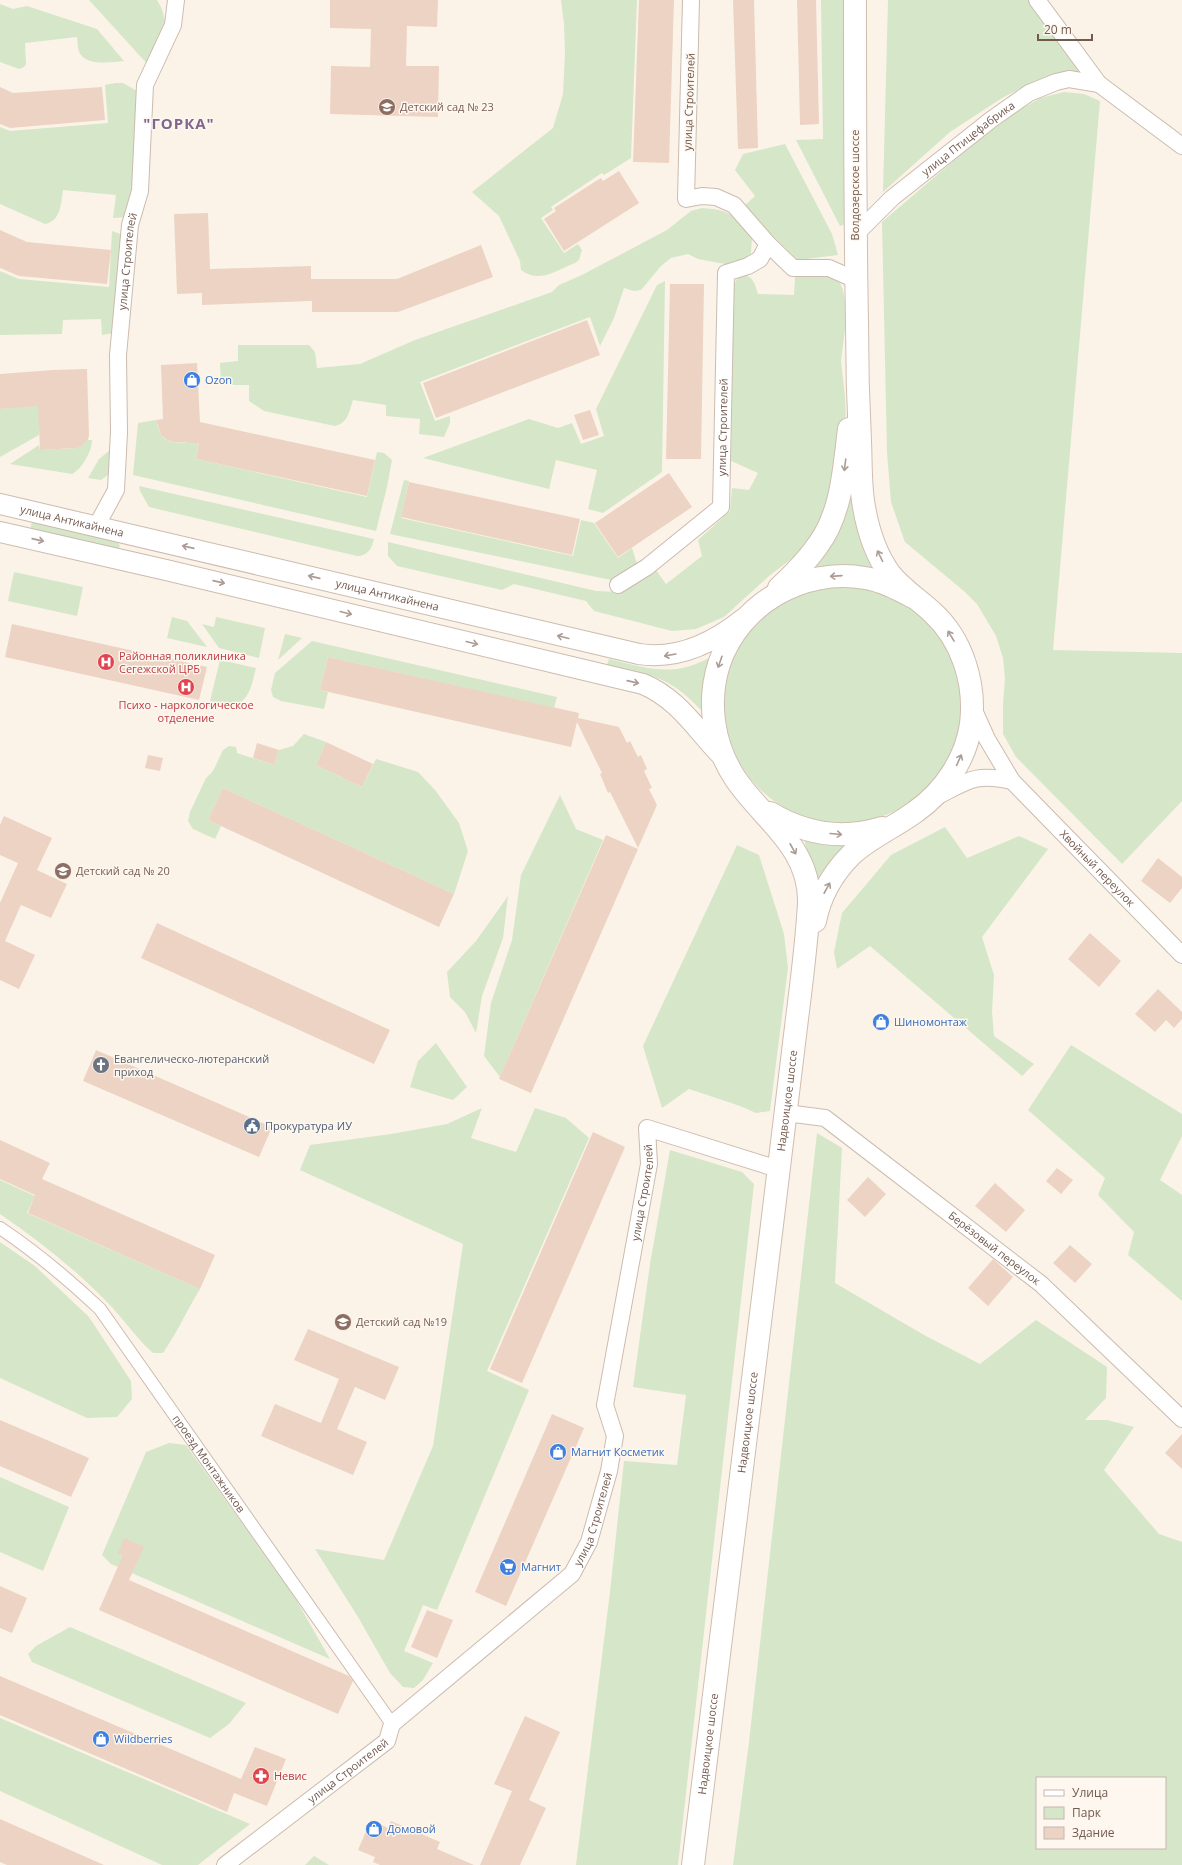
<svg xmlns="http://www.w3.org/2000/svg" width="1182" height="1865" viewBox="0 0 1182 1865" font-family="'Open Sans',sans-serif">
  <rect width="100%" height="100%" fill="#fbf3e8"/>
  <path fill="#d5e7c8" fill-rule="evenodd" d="M 89,0 L 157,0 C 173,25 161,43 150,67 Z
    M 561,0 L 637,0 L 631,158 L 604,175 L 602,173 L 551,207 L 553,210 L 541,218 L 564,253 L 578,244 L 582,250 L 579,260 L 575,263 C 557,270 539,284 521,270 L 520,261 L 499,216 L 472,192 L 553,128 L 563,94 L 565,53 L 564,24 Z
    M 821,0 L 847,0 L 849,223 L 840,226 L 796,140 L 823,139 Z
    M 888,0 L 1028,0 L 1048,29 L 1082,73 L 1054,74 L 1035,81 L 1002,98 L 950,132 L 883,192 Z
    M 0,4 L 13,9 L 27,6 L 97,29 L 124,61 C 111,62 90,66 81,55 C 77,51 78,42 77,37 L 25,43 L 26,64 L 24,67 L 19,69 L 0,62 Z
    M 115,83 L 123,83 L 137,91 L 136,169 L 128,217 L 113,218 L 116,195 L 63,190 C 61,203 61,221 45,224 L 0,204 L 0,127 L 10,131 L 108,123 L 105,85 Z
    M 1064,92 L 1084,94 L 1100,101 L 1053,650 L 1182,653 L 1182,801 L 1122,864 L 1016,757 L 1003,734 L 1003,703 L 1005,679 L 1003,658 L 996,636 L 977,604 L 965,592 L 905,542 L 891,502 L 887,452 L 882,222 L 972,145 L 1015,113 L 1040,98 Z
    M 785,144 L 832,234 L 838,255 L 798,260 L 743,207 L 755,196 L 735,170 L 743,154 Z
    M 702,208 C 732,210 733,215 752,237 L 751,253 L 744,259 L 730,265 L 698,259 L 688,254 L 671,258 L 661,266 L 641,290 L 634,291 L 624,288 L 614,318 L 600,346 L 590,317 L 420,382 L 435,421 L 450,416 L 450,423 L 444,437 L 419,434 L 420,419 L 386,416 L 386,405 L 353,400 C 349,412 348,423 335,426 L 264,411 L 249,401 L 249,385 L 221,385 L 220,363 L 238,361 L 238,345 L 309,345 L 315,352 L 317,368 L 360,364 L 415,340 L 552,292 L 559,285 L 582,275 L 667,230 L 691,211 Z
    M 112,231 L 126,236 L 114,333 L 102,335 L 101,319 L 63,320 L 62,334 L 0,335 L 0,271 L 19,279 L 109,287 Z
    M 802,274 L 827,275 L 840,283 L 843,290 L 847,313 L 841,361 L 845,396 L 846,422 L 841,478 L 807,547 L 769,576 L 724,617 L 696,629 L 672,631 L 594,611 L 586,601 L 514,584 L 502,590 L 397,566 L 388,556 L 388,542 L 596,591 L 621,592 L 656,570 L 666,584 L 702,556 L 698,540 L 730,511 L 732,488 L 749,490 L 758,473 L 731,461 L 733,288 L 736,280 L 744,275 C 754,277 755,285 758,294 L 794,295 L 795,277 Z
    M 665,281 L 662,472 L 603,513 L 588,509 L 597,470 L 556,460 L 549,489 L 423,458 L 529,419 L 558,428 L 572,423 L 581,444 L 604,436 L 596,409 L 657,285 Z
    M 54,404 L 56,428 L 39,429 L 39,435 L 0,457 L 0,409 Z
    M 156,420 C 161,441 166,442 186,443 L 188,436 L 200,437 L 196,459 L 367,497 L 377,452 L 384,453 L 392,460 L 387,487 L 376,531 L 133,475 L 138,423 Z
    M 88,440 L 92,440 C 92,451 82,469 72,474 L 10,464 L 39,445 L 40,450 L 77,448 Z
    M 110,450 L 108,475 L 101,480 L 88,478 L 99,459 Z
    M 849,454 L 884,577 L 803,570 Z
    M 404,480 L 409,481 L 401,518 L 573,556 L 581,520 L 594,523 L 618,558 L 632,548 L 638,567 L 611,580 L 390,534 Z
    M 139,486 L 374,539 C 372,548 368,556 357,556 L 149,507 L 140,491 Z
    M 32,521 L 117,541 L 120,546 L 118,550 L 30,530 Z
    M 14,572 L 83,587 L 77,616 L 8,601 Z
    M724 704a119 119 0 1 1 238 0a119 119 0 1 1-238 0Z
    M 172,617 L 187,621 L 207,647 L 167,638 Z
    M 216,617 L 265,628 L 259,658 L 219,648 L 202,624 L 214,627 Z
    M 285,634 L 302,638 L 278,660 Z
    M 312,641 L 557,697 L 554,708 L 328,657 L 320,690 L 328,692 L 324,709 L 281,701 L 273,697 L 271,690 L 275,673 Z
    M 713,656 L 702,688 L 702,711 C 669,676 652,675 607,665 L 609,659 C 651,669 673,678 713,656 Z
    M 220,660 L 256,668 C 252,683 250,702 232,706 C 226,707 216,702 210,701 Z
    M 304,734 L 326,742 L 316,765 L 362,787 L 376,759 L 418,772 L 435,790 L 459,823 L 468,851 L 454,894 L 223,788 L 208,820 L 221,826 L 215,839 L 193,829 L 188,821 L 190,812 L 206,778 L 213,771 L 223,750 L 229,746 L 236,747 L 237,753 L 274,765 L 279,750 L 293,746 Z
    M 560,795 L 576,829 L 603,840 L 500,1077 L 484,1056 L 491,1003 L 512,940 L 521,875 Z
    M 945,827 L 967,858 L 1019,836 L 1048,849 L 982,937 L 994,975 L 992,1012 L 994,1036 L 1034,1064 L 1022,1076 L 870,946 L 837,969 L 834,952 L 842,913 L 891,855 Z
    M 803,836 L 849,841 L 815,892 L 812,868 Z
    M 737,845 L 759,855 L 784,934 L 788,968 L 770,1111 L 756,1113 L 740,1106 L 689,1089 L 662,1108 L 643,1046 Z
    M 508,896 L 503,938 L 482,996 L 476,1033 L 465,1012 L 450,997 L 447,972 L 476,941 Z
    M 436,1043 L 467,1087 L 453,1100 L 410,1087 L 418,1061 Z
    M 1071,1045 L 1182,1114 L 1182,1136 L 1160,1180 L 1182,1195 L 1182,1301 L 1128,1255 L 1134,1232 L 1098,1195 L 1105,1178 L 1028,1110 Z
    M 482,1108 L 471,1138 L 516,1152 L 535,1108 L 566,1118 L 589,1138 L 487,1371 L 529,1390 L 437,1610 L 423,1605 L 404,1651 L 433,1663 L 423,1680 L 414,1688 L 403,1687 L 390,1673 L 358,1617 L 315,1549 L 384,1560 L 433,1446 L 463,1244 L 300,1170 L 310,1145 L 391,1134 L 447,1124 Z
    M 817,1133 L 842,1148 L 835,1283 L 924,1335 L 980,1364 L 1036,1320 L 1107,1367 L 1106,1398 L 1085,1420 L 1107,1420 L 1134,1427 L 1104,1470 L 1159,1534 L 1182,1542 L 1182,1865 L 733,1865 L 749,1742 ZM 1037,1778 L 1165,1778 L 1165,1848 L 1037,1848 Z
    M 670,1150 L 742,1172 L 754,1184 L 678,1865 L 576,1865 L 610,1592 L 624,1461 L 677,1465 L 686,1395 L 633,1387 L 650,1264 Z
    M 0,1180 L 35,1196 L 27,1213 L 200,1289 C 187,1310 177,1333 163,1353 L 153,1353 C 136,1338 123,1318 106,1301 C 74,1268 38,1240 0,1214 Z
    M 0,1242 L 35,1266 L 89,1317 L 131,1381 L 132,1399 L 117,1417 L 87,1418 L 0,1378 Z
    M 169,1443 L 186,1445 L 294,1596 L 330,1659 L 111,1564 L 102,1555 L 146,1452 Z
    M 0,1477 L 69,1507 L 43,1571 L 0,1552 Z
    M 70,1627 L 246,1703 L 229,1724 L 210,1738 L 32,1662 L 28,1654 L 36,1646 Z
    M 0,1718 L 250,1824 L 198,1865 L 162,1865 L 0,1791 Z
    M 314,1856 L 329,1865 L 305,1865 Z"/>
  <path fill="#edd3c3" d="M 330,0 L 438,0 L 437,27 L 407,26 L 406,66 L 439,66 L 438,117 L 330,114 L 331,66 L 370,67 L 371,29 L 330,28 Z
    M 639,0 L 674,0 L 669,163 L 633,162 Z
    M 733,0 L 754,0 L 758,148 L 738,149 Z
    M 797,0 L 816,0 L 819,124 L 800,125 Z
    M 0,87 L 13,93 L 102,87 L 105,120 L 10,128 L 0,124 Z
    M 619,171 L 639,203 L 564,251 L 544,219 L 556,211 L 554,208 L 585,188 L 601,178 L 603,181 Z
    M 208,213 L 210,269 L 311,266 L 311,279 L 397,279 L 481,245 L 493,277 L 398,312 L 312,312 L 312,301 L 202,305 L 202,293 L 177,294 L 174,214 Z
    M 0,230 L 27,242 L 111,250 L 107,284 L 19,276 L 0,268 Z
    M 670,284 L 704,284 L 701,459 L 666,459 Z
    M 587,320 L 600,355 L 436,418 L 423,383 Z
    M 197,363 L 200,422 L 375,460 L 367,496 L 196,459 L 199,443 L 174,442 L 167,440 L 161,435 L 156,420 L 163,419 L 161,365 Z
    M 87,369 L 89,435 L 88,440 L 81,446 L 77,448 L 40,450 L 38,406 L 0,409 L 0,374 L 53,370 Z
    M 590,410 L 599,435 L 583,440 L 574,415 Z
    M 669,473 L 692,507 L 618,557 L 595,523 Z
    M 409,482 L 580,519 L 572,555 L 401,517 Z
    M 12,624 L 207,667 L 199,700 L 5,657 Z
    M 328,657 L 579,713 L 578,718 L 619,727 L 627,743 L 630,741 L 638,757 L 641,755 L 647,769 L 644,771 L 652,788 L 649,789 L 657,805 L 638,848 L 610,792 L 608,793 L 600,774 L 602,773 L 577,722 L 571,747 L 320,690 Z
    M 326,742 L 373,764 L 362,787 L 316,765 Z
    M 257,743 L 279,750 L 274,765 L 253,758 Z
    M 148,755 L 163,758 L 160,771 L 145,768 Z
    M 223,788 L 454,894 L 439,927 L 208,820 Z
    M 4,816 L 52,838 L 37,870 L 67,884 L 51,918 L 21,905 L 5,941 L 35,955 L 19,989 L 0,980 L 0,903 L 18,863 L 0,855 L 0,825 Z
    M 606,835 L 638,849 L 531,1093 L 499,1079 Z
    M 1158,858 L 1182,877 L 1182,888 L 1170,903 L 1141,881 Z
    M 157,923 L 390,1030 L 374,1064 L 141,958 Z
    M 1090,933 L 1121,961 L 1099,987 L 1068,959 Z
    M 1158,989 L 1182,1012 L 1182,1019 L 1174,1028 L 1166,1020 L 1155,1032 L 1135,1014 Z
    M 96,1050 L 272,1127 L 259,1157 L 83,1081 Z
    M 593,1132 L 625,1147 L 522,1383 L 490,1369 Z
    M 0,1140 L 50,1163 L 42,1179 L 215,1255 L 200,1289 L 28,1213 L 35,1195 L 0,1179 Z
    M 1057,1168 L 1073,1180 L 1061,1194 L 1046,1181 Z
    M 868,1177 L 886,1194 L 865,1217 L 847,1200 Z
    M 995,1183 L 1025,1210 L 1006,1232 L 975,1206 Z
    M 1070,1245 L 1092,1264 L 1075,1283 L 1053,1263 Z
    M 993,1259 L 1013,1277 L 988,1306 L 968,1288 Z
    M 308,1329 L 399,1367 L 385,1400 L 355,1387 L 337,1429 L 367,1442 L 353,1475 L 261,1436 L 275,1404 L 321,1423 L 339,1379 L 294,1360 Z
    M 552,1414 L 584,1428 L 506,1606 L 475,1592 Z
    M 0,1420 L 89,1458 L 71,1497 L 0,1466 Z
    M 1182,1434 L 1182,1469 L 1165,1453 Z
    M 124,1538 L 144,1547 L 129,1580 L 349,1676 L 353,1681 L 338,1714 L 99,1610 L 123,1555 L 118,1553 Z
    M 0,1586 L 27,1598 L 12,1633 L 0,1628 Z
    M 427,1610 L 453,1620 L 437,1658 L 411,1647 Z
    M 0,1676 L 241,1779 L 255,1747 L 286,1759 L 267,1806 L 234,1793 L 227,1812 L 0,1715 Z
    M 525,1716 L 560,1732 L 529,1800 L 546,1808 L 520,1865 L 480,1865 L 512,1791 L 494,1784 Z
    M 0,1819 L 104,1865 L 7,1865 L 0,1862 Z
    M 371,1820 L 388,1828 L 391,1821 L 440,1842 L 437,1849 L 474,1865 L 380,1865 L 373,1862 L 375,1857 L 358,1850 Z"/>
  <g fill="none" stroke-linecap="round" stroke-linejoin="round">
    <g stroke="#ccbbaf" stroke-width="14">
      <g id="pedestrian">
        <path id="s1" d="M 0,1228 C 36,1252 68,1279 100,1309 L 392,1724"/>
      </g>
    </g>
    <g stroke="#ccbbaf" stroke-width="18">
      <g id="minor">
        <path d="M 691,0 L 686,199 L 702,196 L 716,197 L 734,205 L 768,244 L 793,268 L 829,268 L 856,280"/>
        <path d="M 1037,0 L 1099,84 L 1182,146"/>
        <path id="s2" d="M 855,235 L 892,198 L 992,119 L 1029,93 L 1056,82 L 1069,79 L 1099,84"/>
        <path id="s3" d="M 97,525 L 116,490 L 119,432 L 118,355 L 130,225 L 140,191 L 145,85 L 173,25 L 176,0"/>
        <path id="s4" d="M 618,585 L 647,567 L 721,507 L 726,273 L 748,266 L 760,259 L 768,244"/>
        <path id="s5" d="M 973,708 L 987,739 L 1012,781 L 1182,955"/>
        <path d="M 938,796 C 969,780 976,773 1012,781"/>
        <path id="s6" d="M 786,1113 L 825,1118 L 1041,1284 L 1182,1419"/>
        <path id="s7" d="M 225,1865 L 387,1741 L 392,1724 L 572,1574 L 589,1542 L 609,1471 L 615,1436 L 605,1405 L 649,1164 L 647,1128 L 778,1169"/>
      </g>
    </g>
    <g stroke="#ccbbaf" stroke-width="22">
      <g id="tertiary">
        <path id="s8" d="M 0,504 L 639,654 C 678,660 713,643 743,619"/>
        <path d="M 0,532 L 166,570 L 643,684 C 679,699 697,731 723,757"/>
      </g>
    </g>
    <g stroke="#d0bdb0" stroke-width="24">
      <g id="secondary">
        <path d="M 779,588 C 793,575 807,561 818,545 C 842,513 844,468 849,429"/>
        <path d="M 770,813 C 805,834 843,840 882,828"/>
        <path d="M 815,921 C 820,896 833,873 851,855 C 870,837 895,827 915,812 C 944,792 966,759 971,724 C 976,683 962,639 932,612 C 918,599 902,589 890,574 C 876,555 868,530 864,507 C 860,486 861,463 860,441 C 858,402 857,362 857,323 C 855,215 855,108 855,0"/>
        <path id="s9" d="M 693,1865 C 719,1654 745,1444 771,1233 C 779,1164 788,1096 796,1027 C 801,986 807,943 809,902 C 810,846 762,819 735,778 C 713,745 707,702 719,664 C 739,604 803,567 865,578 C 883,581 898,589 913,597"/>
      </g>
    </g>
    <use href="#pedestrian" stroke="#fff" stroke-width="12"/>
    <use href="#minor" stroke="#fff" stroke-width="16"/>
    <use href="#tertiary" stroke="#fff" stroke-width="20"/>
    <use href="#secondary" stroke="#fff" stroke-width="22"/>
  </g>
  <defs><path id="oneway-shaft" d="M-6 0H5M1.5-3L5.5 0L1.5 3" fill="none" stroke-width="1.6" stroke-linecap="round" stroke-linejoin="round"/></defs>
  <g stroke="#ab9c95">
    <use href="#oneway-shaft" transform="translate(845 465) rotate(97)"/>
    <use href="#oneway-shaft" transform="translate(38 540) rotate(13)"/>
    <use href="#oneway-shaft" transform="translate(188 547) rotate(-167)"/>
    <use href="#oneway-shaft" transform="translate(880 556) rotate(-116)"/>
    <use href="#oneway-shaft" transform="translate(836 576) rotate(176)"/>
    <use href="#oneway-shaft" transform="translate(314 577) rotate(-167)"/>
    <use href="#oneway-shaft" transform="translate(219 582) rotate(13)"/>
    <use href="#oneway-shaft" transform="translate(346 613) rotate(14)"/>
    <use href="#oneway-shaft" transform="translate(951 636) rotate(-121)"/>
    <use href="#oneway-shaft" transform="translate(563 637) rotate(-166)"/>
    <use href="#oneway-shaft" transform="translate(472 643) rotate(14)"/>
    <use href="#oneway-shaft" transform="translate(670 655) rotate(170)"/>
    <use href="#oneway-shaft" transform="translate(720 662) rotate(109)"/>
    <use href="#oneway-shaft" transform="translate(633 682) rotate(13)"/>
    <use href="#oneway-shaft" transform="translate(959 760) rotate(-66)"/>
    <use href="#oneway-shaft" transform="translate(836 834) rotate(5)"/>
    <use href="#oneway-shaft" transform="translate(793 849) rotate(61)"/>
    <use href="#oneway-shaft" transform="translate(827 888) rotate(-61)"/>
  </g>
  <defs>
    <g id="school-disc" transform="scale(0.9)"><circle r="9.5" fill="#8d6e63" stroke="#fdf7ef"/><path d="M0-5L7-2L0 1L-7-2ZM-4 1L0 2.5L4 1V4Q0 6-4 4Z" fill="#fff"/></g>
    <g id="shop-disc" transform="scale(0.9)"><circle r="9.5" fill="#3f7fe0" stroke="#fdf7ef"/><path d="M-5-2.5h2.3a2.7 3.5 0 0 1 5.4 0H5L5.5 6h-11ZM-1.5-2.5h3a1.5 2.3 0 0 0-3 0Z" fill="#fff"/></g>
    <g id="hospital-disc" transform="scale(0.9)"><circle r="9.5" fill="#e0444e" stroke="#fdf7ef"/><path d="M-5-5h3v3.5h4V-5h3V5h-3V1.5h-4V5h-3Z" fill="#fff"/></g>
    <g id="church-disc" transform="scale(0.9)"><circle r="9.5" fill="#6b7280" stroke="#fdf7ef"/><path d="M-1.2-6h2.4v3.5h3.3v2.4h-3.3V6h-2.4V-.1h-3.3v-2.4h3.3Z" fill="#fff"/></g>
    <g id="civic-disc" transform="scale(0.9)"><circle r="9.5" fill="#5c6f8a" stroke="#fdf7ef"/><path d="M-.6-6.5H3V-4.5H.6V-3L4-1V1h2V6H-6V1h2V-1L-.6-3ZM-1.2 2.5V6h2.4V2.5Z" fill="#fff"/></g>
    <g id="supermarket-disc" transform="scale(0.9)"><circle r="9.5" fill="#3f7fe0" stroke="#fdf7ef"/><path d="M-6-5.5h2.5l.6 2H6L4.5 2H-2.5L-4.4-4H-6ZM-1.5 3.2a1.3 1.3 0 1 0 .1 0ZM3 3.2a1.3 1.3 0 1 0 .1 0Z" fill="#fff"/></g>
    <g id="pharmacy-disc" transform="scale(0.9)"><circle r="9.5" fill="#e0444e" stroke="#fdf7ef"/><path d="M-2-6h4v4h4v4h-4v4h-4v-4h-4v-4h4Z" fill="#fff"/></g>
  </defs>
  <g fill-rule="evenodd">
    <use href="#school-disc" x="387" y="107"/>
    <use href="#shop-disc" x="192" y="380"/>
    <use href="#hospital-disc" x="106" y="662"/>
    <use href="#hospital-disc" x="186" y="687"/>
    <use href="#school-disc" x="63" y="871"/>
    <use href="#shop-disc" x="881" y="1022"/>
    <use href="#church-disc" x="101" y="1065"/>
    <use href="#civic-disc" x="252" y="1126"/>
    <use href="#school-disc" x="343" y="1322"/>
    <use href="#shop-disc" x="558" y="1452"/>
    <use href="#supermarket-disc" x="508" y="1567"/>
    <use href="#shop-disc" x="101" y="1739"/>
    <use href="#pharmacy-disc" x="261" y="1776"/>
    <use href="#shop-disc" x="374" y="1829"/>
  </g>
  <g text-anchor="middle" stroke-width="3" stroke-linejoin="round" paint-order="stroke">
    <g font-size="11" fill="#735a4e" stroke="#fdf7ef">
      <text transform="translate(689 102) rotate(-88)" y="4">улица Строителей</text>
      <text dy="4" stroke="none"><textPath href="#s2" startOffset="149">улица Птицефабрика</textPath></text>
      <text transform="translate(855 185) rotate(-90)" y="4">Волдозерское шоссе</text>
      <text dy="4" stroke="none"><textPath href="#s3" startOffset="269">улица Строителей</textPath></text>
      <text dy="4" stroke="none"><textPath href="#s4" startOffset="209">улица Строителей</textPath></text>
      <text dy="4" stroke="none"><textPath href="#s8" startOffset="74">улица Антикайнена</textPath></text>
      <text dy="4" stroke="none"><textPath href="#s8" startOffset="398">улица Антикайнена</textPath></text>
      <text dy="4" stroke="none"><textPath href="#s5" startOffset="205">Хвойный переулок</textPath></text>
      <text dy="4" stroke="none"><textPath href="#s9" startOffset="770">Надвоицкое шоссе</textPath></text>
      <text dy="4" stroke="none"><textPath href="#s7" startOffset="850">улица Строителей</textPath></text>
      <text dy="4" stroke="none"><textPath href="#s6" startOffset="253">Берёзовый переулок</textPath></text>
      <text dy="4" stroke="none"><textPath href="#s9" startOffset="446">Надвоицкое шоссе</textPath></text>
      <text dy="4" stroke="none"><textPath href="#s1" startOffset="318">проезд Монтажников</textPath></text>
      <text dy="4" stroke="none"><textPath href="#s7" startOffset="515">улица Строителей</textPath></text>
      <text dy="4" stroke="none"><textPath href="#s9" startOffset="122">Надвоицкое шоссе</textPath></text>
      <text dy="4" stroke="none"><textPath href="#s7" startOffset="155">улица Строителей</textPath></text>
    </g>
    <g font-size="11" fill="#785e54" stroke="#fdf7ef" text-anchor="start">
      <text x="400" y="111">Детский сад № 23</text>
      <text x="76" y="875">Детский сад № 20</text>
      <text x="356" y="1326">Детский сад №19</text>
    </g>
    <g font-size="11" fill="#366cbe" stroke="#fdf7ef" text-anchor="start">
      <text x="205" y="384">Ozon</text>
      <text x="894" y="1026">Шиномонтаж</text>
      <text x="571" y="1456">Магнит Косметик</text>
      <text x="521" y="1571">Магнит</text>
      <text x="114" y="1743">Wildberries</text>
      <text x="387" y="1833">Домовой</text>
    </g>
    <g font-size="11" fill="#be3a42" stroke="#fdf7ef" text-anchor="start">
      <text x="119" y="660">Районная поликлиника<tspan x="119" dy="13">Сегежской ЦРБ</tspan></text>
      <text x="186" y="709" text-anchor="middle">Психо - наркологическое<tspan x="186" dy="13">отделение</tspan></text>
      <text x="274" y="1780">Невис</text>
    </g>
    <g font-size="11" fill="#5b616d" stroke="#fdf7ef" text-anchor="start">
      <text x="114" y="1063">Евангелическо-лютеранский<tspan x="114" dy="13">приход</tspan></text>
    </g>
    <g font-size="11" fill="#4e5e75" stroke="#fdf7ef" text-anchor="start">
      <text x="265" y="1130">Прокуратура ИУ</text>
    </g>
    <g font-size="15" font-weight="bold" letter-spacing="1" fill="#80668e" stroke="#fdf7ef">
      <text x="179" y="129">"ГОРКА"</text>
    </g>
  </g>
  <rect x="1036" y="1777" width="130" height="72" fill="#fdf7ef" stroke="#c6b8af"/>
  <rect x="1044" y="1790" width="20" height="6" fill="#ffffff" stroke="#c6b8af"/>
  <text x="1072" y="1797" font-size="12" fill="#735a4e">Улица</text>
  <rect x="1044" y="1807" width="20" height="12" fill="#d5e7c8" stroke="#c6b8af"/>
  <text x="1072" y="1817" font-size="12" fill="#735a4e">Парк</text>
  <rect x="1044" y="1827" width="20" height="12" fill="#edd3c3" stroke="#c6b8af"/>
  <text x="1072" y="1837" font-size="12" fill="#735a4e">Здание</text>
  <path d="M1038 34v6h54v-6" fill="none" stroke="#735a4e" stroke-width="2"/>
  <text x="1044" y="34" font-size="12" fill="#735a4e" stroke="#fdf7ef" stroke-width="3" paint-order="stroke">20 m</text>
</svg>
